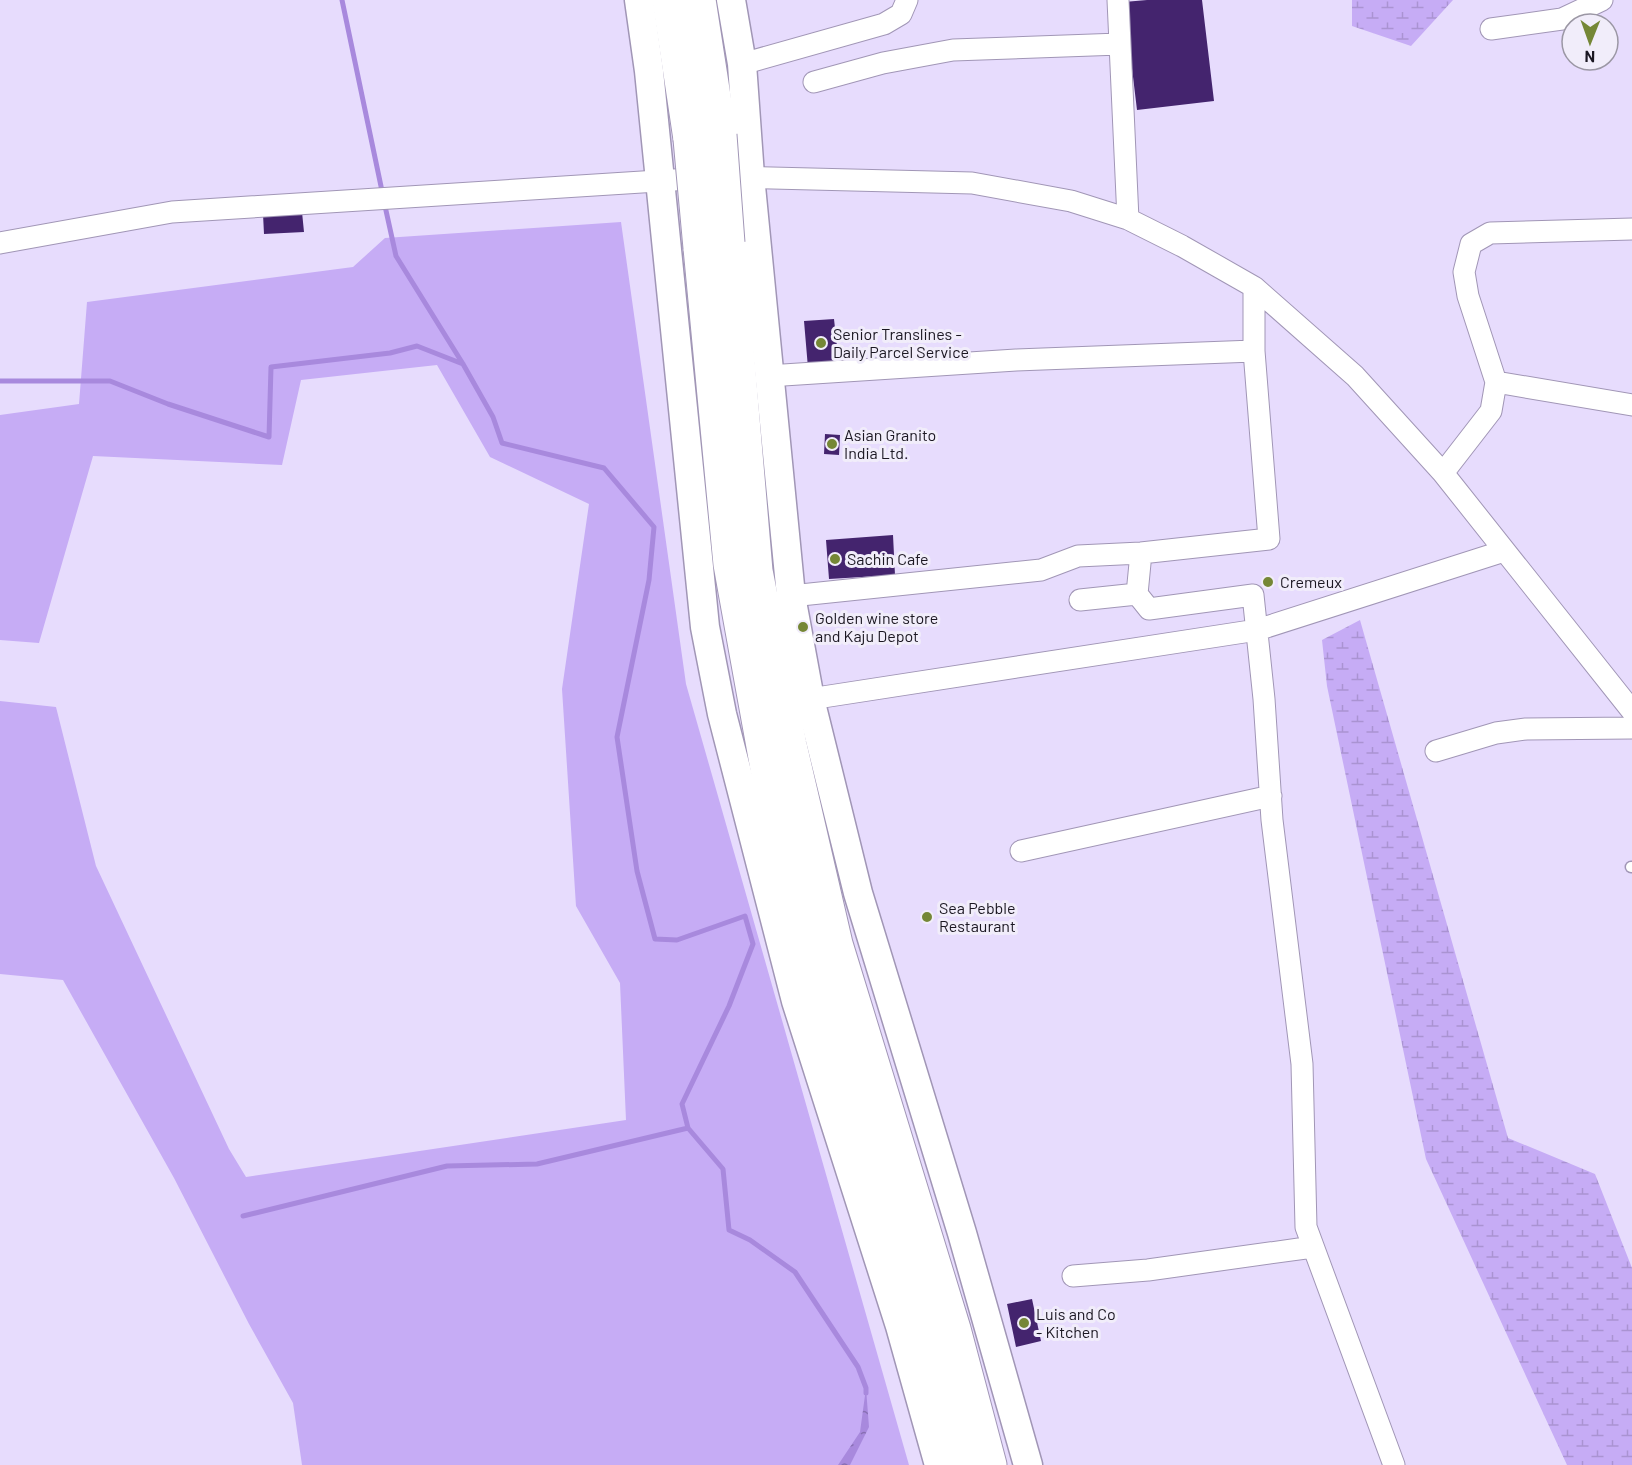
<svg xmlns="http://www.w3.org/2000/svg" width="1632" height="1465" viewBox="0 0 1632 1465" font-family="Barlow,sans-serif">
  <defs>
    <pattern id="wetland-marsh" width="20" height="14" patternUnits="userSpaceOnUse" patternTransform="scale(1.5)"><rect width="20" height="14" fill="#c6acf5"/><path d="M1 5h8M5 5V1M11 12h8M15 12V8" fill="none" stroke="#aa93d2"/></pattern>
    <pattern id="water-ripples" width="26" height="14" patternUnits="userSpaceOnUse" patternTransform="scale(1.5)"><rect width="26" height="14" fill="#a889dd"/><path d="M2 4q2-2 4 0t4 0M15 11q2-2 4 0t4 0" fill="none" stroke="#886fb3"/></pattern>
  </defs>
  <rect width="100%" height="100%" fill="#e7dcfd"/>
  <path fill="url(#wetland-marsh)" d="M 1352,0 L 1453,0 L 1411,46 L 1352,26 Z
    M 1360,620 L 1508,1138 L 1595,1174 L 1632,1268 L 1632,1465 L 1567,1465 L 1426,1159 L 1327,686 L 1322,640 Z"/>
  <path fill="#c6acf5" d="M 621,222 L 686,684 L 909,1465 L 302,1465 L 293,1403 L 249,1324 L 174,1178 L 63,980 L 0,974 L 0,701 L 56,707 L 96,866 L 229,1149 L 246,1177 L 626,1120 L 620,983 L 576,906 L 562,689 L 589,504 L 490,457 L 437,365 L 301,380 L 282,465 L 93,456 L 39,643 L 0,640 L 0,415 L 79,404 L 87,302 L 353,267 L 385,238 Z"/>
  <path fill="url(#water-ripples)" d="M 866,1388 L 869,1427 L 850,1465 L 838,1465 L 860,1432 Z"/>
  <g fill="none" stroke-linecap="round" stroke-linejoin="round">
    <path stroke="#a889dd" stroke-width="5" d="M 342,0 L 382,191
      M 385,206 L 396,256 L 463,364 L 493,417 L 502,443 L 604,468 L 654,527 L 649,580 L 617,737 L 637,871 L 655,939 L 677,940 L 745,916 L 753,944 L 729,1006 L 682,1104 L 688,1128 L 723,1169 L 729,1230 L 750,1240 L 795,1272 L 858,1367 L 866,1388 L 866,1393
      M 0,381 L 110,381 L 168,404 L 269,437 L 271,367 L 390,353 L 417,346 L 463,364
      M 243,1216 L 447,1166 L 537,1164 L 688,1128"/>
  </g>
  <path fill="#44246e" d="M 1147,0 L 1202,0 L 1214,101 L 1137,110 L 1124,2 Z
    M 302,212 L 304,232 L 264,234 L 263,214 Z
    M 834,319 L 839,365 L 808,368 L 804,321 Z
    M 825,434 L 840,435 L 839,455 L 824,454 Z
    M 893,535 L 895,575 L 829,579 L 826,540 Z
    M 1032,1299 L 1041,1341 L 1016,1347 L 1007,1304 Z"/>
  <g fill="none" stroke-linecap="round" stroke-linejoin="round">
    <g stroke="#a196b6" stroke-width="13">
      <path id="lane" d="M 1631,867 L 1632,867"/>
    </g>
    <g stroke="#a196b6" stroke-width="23">
      <path id="street" d="M 1118,0 L 1128,219
        M 1491,29 L 1562,19 L 1602,0
        M 742,64 L 884,24 L 901,14 L 907,0
        M 814,82 L 883,63 L 953,50 L 1120,44
        M 736,177 L 972,183 L 1071,201 L 1128,219 L 1182,246 L 1254,287 L 1355,376 L 1443,473 L 1632,711
        M 0,243 L 172,212 L 705,178
        M 768,376 L 1016,360 L 1254,351 L 1254,287
        M 1496,382 L 1632,405
        M 1443,473 L 1491,411 L 1496,382 L 1468,296 L 1464,272 L 1471,244 L 1490,233 L 1632,229
        M 1137,594 L 1149,609 L 1253,595 L 1264,699 L 1272,820 L 1302,1064 L 1306,1227 L 1394,1465
        M 791,596 L 1041,570 L 1078,556 L 1141,553 L 1269,539 L 1254,351
        M 1080,600 L 1137,594 L 1141,553
        M 810,699 L 1257,630 L 1504,551
        M 1436,751 L 1496,733 L 1526,729 L 1632,728
        M 1021,851 L 1271,796
        M 1073,1276 L 1148,1270 L 1313,1247"/>
    </g>
    <g stroke="#a196b6" stroke-width="31">
      <path id="secondary" d="M 639,0 L 649,71 L 705,627 L 722,714 L 796,1001 L 900,1326 L 939,1465
        M 731,0 L 742,64 L 750,176 L 791,596 L 810,699 L 858,893 L 962,1233 L 1028,1465"/>
    </g>
    <g stroke="#a196b6" stroke-width="35">
      <path id="highway" d="M 669,0 L 690,139
        M 699,0 L 720,135
        M 728,243 L 756,571 L 790,745 L 836,944 L 954,1329 L 990,1465
        M 700,248 L 730,564 L 770,785 L 811,958 L 921,1313 L 957,1465"/>
    </g>
    <use href="#lane" stroke="#fff" stroke-width="10"/>
    <use href="#street" stroke="#fff" stroke-width="21"/>
    <use href="#secondary" stroke="#fff" stroke-width="28"/>
    <use href="#highway" stroke="#fff" stroke-width="33"/>
    <g stroke="#a196b6" stroke-width="35" stroke-linecap="butt">
      <path id="highway-bridge" d="M 720,135 L 728,243
        M 690,139 L 700,248"/>
    </g>
    <use href="#highway-bridge" stroke="#fff" stroke-width="33"/>
  </g>
  <g fill="#758736" stroke="#f1edfa" stroke-width="2">
    <circle cx="821" cy="343" r="6"/>
    <circle cx="832" cy="444" r="6"/>
    <circle cx="835" cy="559" r="6"/>
    <circle cx="1268" cy="582" r="6"/>
    <circle cx="803" cy="627" r="6"/>
    <circle cx="927" cy="917" r="6"/>
    <circle cx="1024" cy="1323" r="6"/>
  </g>
  <g text-anchor="middle" stroke-width="6" stroke-linejoin="round" paint-order="stroke">
    <g font-size="16" fill="#1b1722" stroke="#f1edfa" text-anchor="start">
      <text x="833" y="340">Senior Translines -<tspan x="833" dy="18">Daily Parcel Service</tspan></text>
      <text x="844" y="441">Asian Granito<tspan x="844" dy="18">India Ltd.</tspan></text>
      <text x="847" y="565">Sachin Cafe</text>
      <text x="1280" y="588">Cremeux</text>
      <text x="815" y="624">Golden wine store<tspan x="815" dy="18">and Kaju Depot</tspan></text>
      <text x="939" y="914">Sea Pebble<tspan x="939" dy="18">Restaurant</tspan></text>
      <text x="1036" y="1320">Luis and Co<tspan x="1036" dy="18">- Kitchen</tspan></text>
    </g>
  </g>
  <g transform="translate(1590 42) rotate(181)"><circle r="28" fill="#f1edfa" stroke="#9b97a4" stroke-width="1.5"/>
  <path d="M0-4.5L10 22L0 15L-10 22Z" fill="#758736"/>
  <text y="-9" font-size="16" font-weight="bold" text-anchor="middle" fill="#1b1722">N</text>
  </g>
</svg>
